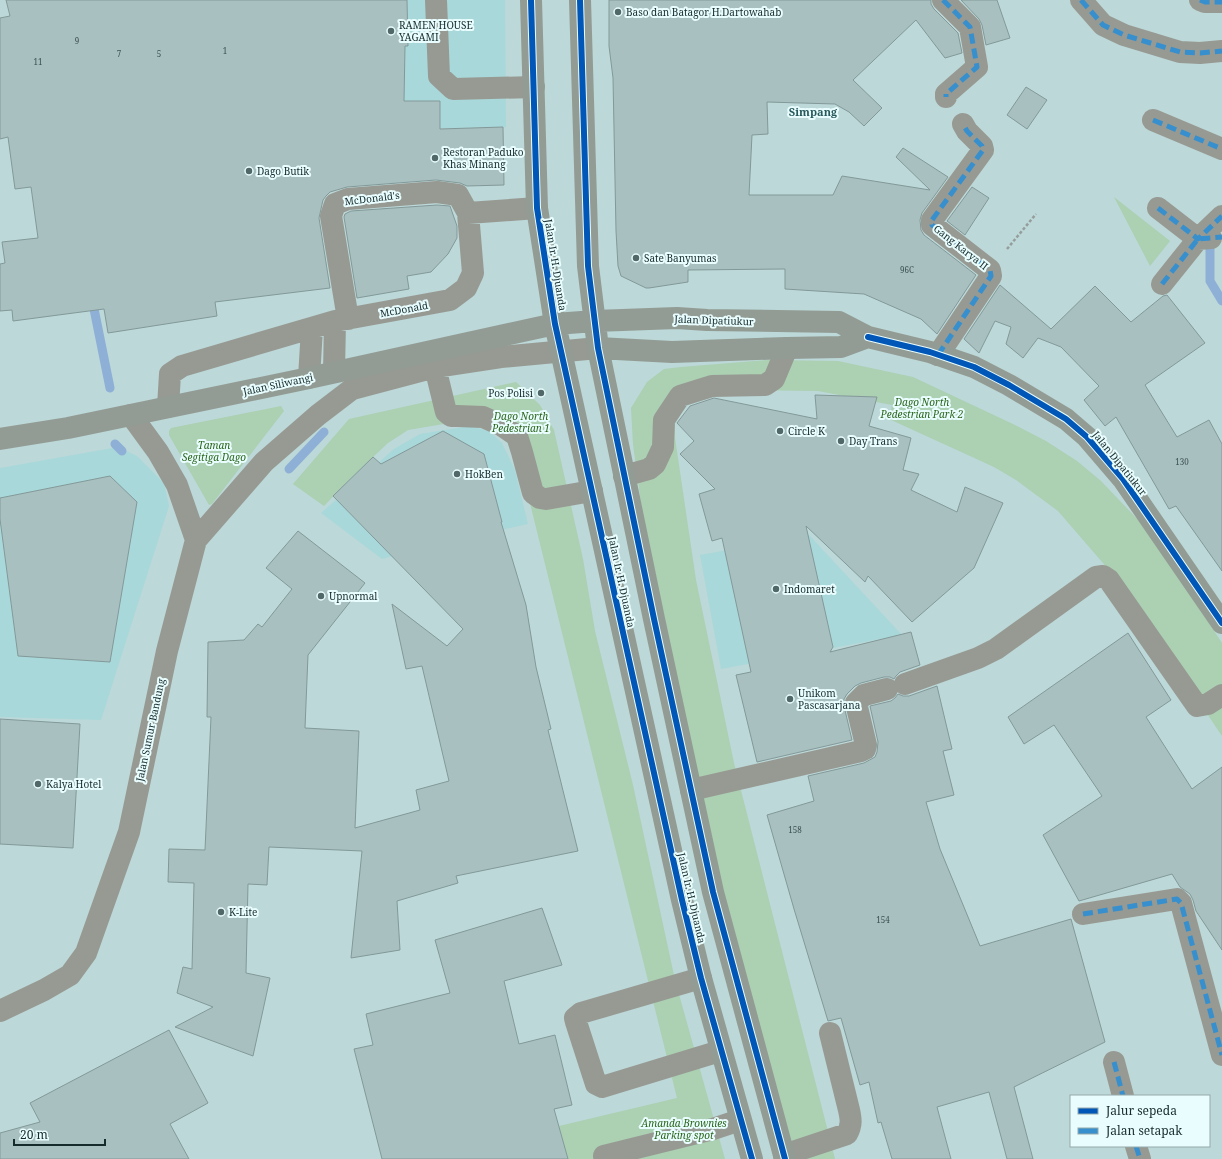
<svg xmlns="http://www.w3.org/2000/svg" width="1222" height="1159" viewBox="0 0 1222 1159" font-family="'Noto Serif',serif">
  <rect width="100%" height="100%" fill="#bcd8d8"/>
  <path fill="#a9d8da" d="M 364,0 L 505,0 L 506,127 L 364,130 Z
    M 470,426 L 489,431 L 502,443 L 515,470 L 528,524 L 410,551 L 382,559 L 321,513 L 394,449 L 420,434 Z
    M 118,447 L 137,456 L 164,483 L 169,506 L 101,720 L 0,717 L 0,468 Z
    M 809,535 L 902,635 L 721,669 L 700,555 Z"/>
  <path fill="#abd0b2" d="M 1114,197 L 1170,241 L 1150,266 Z
    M 768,360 L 838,361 L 913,377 L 1015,425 L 1046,441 L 1077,461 L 1101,481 L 1141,523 L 1165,556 L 1222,643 L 1222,736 L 1115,577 L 1058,511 L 1016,480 L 994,467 L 889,419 L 892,405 L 818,391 L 743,390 L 688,401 L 675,418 L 675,438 L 696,580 L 734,763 L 835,1159 L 792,1159 L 696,783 L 647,548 L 633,444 L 631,408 L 647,382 L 664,369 L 681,367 Z
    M 516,382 L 540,405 L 554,430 L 583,559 L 595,631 L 633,785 L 675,980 L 725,1159 L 568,1159 L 559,1126 L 677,1098 L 524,479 L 510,445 L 493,426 L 473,419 L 408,430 L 388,443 L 373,457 L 345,484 L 324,506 L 293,484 L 349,419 Z
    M 281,406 L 284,411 L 212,504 L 209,505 L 169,435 L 169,431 L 171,428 Z"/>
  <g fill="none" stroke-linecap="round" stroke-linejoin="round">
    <path stroke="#8eafd6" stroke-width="9" d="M 1210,249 L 1210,281 L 1222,301
      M 92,299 L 110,388
      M 115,444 L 122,451
      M 289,469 L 324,432"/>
  </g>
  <path fill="#a9c0c0" stroke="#839999" d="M 6,0 L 407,0 L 408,46 L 405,46 L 404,101 L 440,101 L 440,129 L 503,127 L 504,185 L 467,186 L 460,183 L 436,180 L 347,187 L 330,192 L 326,196 L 323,200 L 319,218 L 330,288 L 215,302 L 217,316 L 108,333 L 104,309 L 13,321 L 12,310 L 0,311 L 0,264 L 5,263 L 2,242 L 38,238 L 31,187 L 15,189 L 8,137 L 0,139 L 0,18 L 10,16 Z
    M 609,0 L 931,0 L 931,4 L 934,9 L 958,33 L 962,53 L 945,58 L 916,20 L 853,80 L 882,108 L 864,126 L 849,112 L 835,104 L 767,102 L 768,134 L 752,135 L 749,195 L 833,195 L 842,176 L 930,190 L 896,157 L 903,148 L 948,177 L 922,213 L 920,220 L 921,230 L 924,235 L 976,275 L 937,334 L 921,319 L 864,294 L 785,289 L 785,269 L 688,270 L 688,282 L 649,288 L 646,288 L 621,276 L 618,266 L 616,231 L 613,78 L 609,46 Z
    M 961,0 L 997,0 L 1010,38 L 986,45 L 982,25 L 979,19 Z
    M 1026,87 L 1047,100 L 1027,129 L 1007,115 Z
    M 972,187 L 989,198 L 965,235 L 947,221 Z
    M 437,205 L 450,206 L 457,226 L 457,238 L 448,254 L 431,272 L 407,276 L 409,289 L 357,298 L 344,217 L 345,214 L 351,211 Z
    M 1000,285 L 1051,329 L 1095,286 L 1131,322 L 1163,296 L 1167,295 L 1205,343 L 1145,385 L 1177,437 L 1209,420 L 1222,444 L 1222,571 L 1176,506 L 1169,509 L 1116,417 L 1105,426 L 1084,400 L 1099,386 L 1061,347 L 1038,338 L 1023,358 L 1006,344 L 1011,327 L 995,321 L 979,353 L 964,339 Z
    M 815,395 L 877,397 L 869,426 L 911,438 L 903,470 L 919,474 L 911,490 L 957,512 L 965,487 L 1003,503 L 974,568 L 912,622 L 868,576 L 865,582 L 806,526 L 833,647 L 830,652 L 911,632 L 920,665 L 900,672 L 896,676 L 894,679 L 890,677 L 884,677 L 861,683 L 855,686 L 847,694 L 844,699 L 844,706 L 852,740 L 757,762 L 736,675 L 751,672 L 722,538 L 712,541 L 699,494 L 715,489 L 680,454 L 694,441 L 677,423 L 690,406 L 714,398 L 817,419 Z
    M 443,431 L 484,454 L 502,522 L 501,522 L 526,605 L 536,667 L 551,729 L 548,730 L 578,851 L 456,876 L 458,883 L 397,901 L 400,950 L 351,958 L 362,851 L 269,847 L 267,885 L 248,884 L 246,973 L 270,978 L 253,1056 L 175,1027 L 213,1007 L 177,993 L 183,967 L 192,969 L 194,883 L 168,882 L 169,849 L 205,850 L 211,717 L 207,717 L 208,642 L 244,640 L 258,624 L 262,627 L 292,589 L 266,568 L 298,531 L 365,583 L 308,655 L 305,728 L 359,731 L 355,828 L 420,810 L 416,790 L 449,781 L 422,666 L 406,669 L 392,604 L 447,646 L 463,629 L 333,496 L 373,457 L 381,464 Z
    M 110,476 L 137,502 L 110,662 L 18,656 L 0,519 L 0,498 Z
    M 1128,633 L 1171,700 L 1146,717 L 1192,789 L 1222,767 L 1222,950 L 1196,911 L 1193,900 L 1190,894 L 1180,887 L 1172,874 L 1079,901 L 1043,835 L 1102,796 L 1054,725 L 1024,744 L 1008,717 Z
    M 937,686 L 952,749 L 943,751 L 954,795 L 926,802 L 940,849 L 980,946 L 1071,919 L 1105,1042 L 1014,1087 L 1033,1159 L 1007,1159 L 989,1092 L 937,1107 L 951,1159 L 892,1159 L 881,1122 L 878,1123 L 869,1082 L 860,1085 L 841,1018 L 828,1021 L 794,909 L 767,815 L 814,801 L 808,776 L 864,763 L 875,757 L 877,752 L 878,742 L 870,706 L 891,701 L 895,698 L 898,694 L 903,696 L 909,696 Z
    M 0,719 L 80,724 L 73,848 L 0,844 Z
    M 542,908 L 562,965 L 504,981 L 519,1044 L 555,1035 L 572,1105 L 554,1109 L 568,1159 L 382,1159 L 354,1049 L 373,1045 L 366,1014 L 450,993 L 435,940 Z
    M 169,1030 L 208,1103 L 170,1124 L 189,1159 L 0,1159 L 0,1133 L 40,1122 L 30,1103 Z"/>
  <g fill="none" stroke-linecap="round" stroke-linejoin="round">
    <path stroke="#959e9c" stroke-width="2.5" stroke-dasharray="3 2" stroke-linecap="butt" d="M 1007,249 L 1036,214"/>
    <path stroke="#979a93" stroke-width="22" d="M 436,0 L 439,76 L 453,89 L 534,87
      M 943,0 L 970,27 L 977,67 L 946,94 L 946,97
      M 1081,0 L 1103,25 L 1124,35 L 1180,52 L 1200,53 L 1222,51
      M 1200,0 L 1205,2 L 1222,2
      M 1153,120 L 1222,149
      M 1158,208 L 1198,239 L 1222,216
      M 468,213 L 537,208
      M 1162,284 L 1198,239 L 1211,238
      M 938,355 L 991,276 L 990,270 L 932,225 L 932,220 L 983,150 L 982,146 L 967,131 L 963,124
      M 435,367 L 446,412 L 451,416 L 457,416 L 483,417 L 501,425 L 517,436 L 522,452 L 533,493 L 540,498 L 546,499 L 592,491
      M 334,372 L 335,321
      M 309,378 L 312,328
      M 168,407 L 170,374 L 182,366 L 335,321 L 450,300 L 466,288 L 473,273 L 468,213 L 458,195 L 437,192 L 348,199 L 335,204 L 331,216 L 348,319
      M 624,476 L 649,469 L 655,464 L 663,447 L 664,420 L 680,396 L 712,386 L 765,385 L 774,379 L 787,348
      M 196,540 L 264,462 L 318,415 L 352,389 L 435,367 L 501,357 L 598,348
      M 905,684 L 978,658 L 996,649 L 1096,577 L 1103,576 L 1109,580 L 1197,706 L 1208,704 L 1222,695
      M 691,790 L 861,751 L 865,749 L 866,745 L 856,703 L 864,695 L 887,689
      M 1083,914 L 1177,899 L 1181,903 L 1222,1055
      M 701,978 L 581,1013 L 575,1018 L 576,1022 L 596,1084 L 602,1087 L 720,1051
      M 0,1011 L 44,990 L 70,975 L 86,953 L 129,832 L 167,651 L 196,540 L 177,485 L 158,452 L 131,415
      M 1114,1062 L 1123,1096
      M 1136,1146 L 1140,1159
      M 784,1155 L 847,1134 C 852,1125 851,1119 849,1110 L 830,1033
      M 604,1156 L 713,1129 L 740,1120"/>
    <path stroke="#929c94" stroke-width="22" d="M 531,0 L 537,208 L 555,324 L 682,900 L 701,978 L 752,1159
      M 580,0 L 588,266 L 598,348 L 654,619 L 713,892 L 785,1159
      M 598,348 L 672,352 L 787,348 L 841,347 L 868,337
      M 0,439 L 68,428 L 309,378 L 555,324 L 595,321 L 677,318 L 707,320 L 839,322 L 868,337 L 930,352 L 974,367 L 1009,385 L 1066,419 L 1087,437 L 1123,479 L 1222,623"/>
    <path stroke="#3790cd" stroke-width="5" stroke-dasharray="10 5" stroke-linecap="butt" d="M 943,0 L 970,27 L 977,67 L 946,94 L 946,97
      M 1081,0 L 1103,25 L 1124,35 L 1180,52 L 1200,53 L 1222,51
      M 1200,0 L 1205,2 L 1222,2
      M 1153,120 L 1222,149
      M 1158,208 L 1198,239 L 1222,216
      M 1162,284 L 1198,239 L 1222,237
      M 938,355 L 991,276 L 990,270 L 932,225 L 932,220 L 983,150 L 982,146 L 967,131 L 963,124
      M 1083,914 L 1177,899 L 1181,903 L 1222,1055
      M 1114,1062 L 1123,1096
      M 1136,1146 L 1140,1159"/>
    <g stroke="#e9fdfe" stroke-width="8">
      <path id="cycleway" d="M 531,0 L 537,208 L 555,324 L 682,900 L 701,978 L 752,1159
        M 580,0 L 588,266 L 598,348 L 654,619 L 713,892 L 785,1159
        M 868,337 L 930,352 L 974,367 L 1009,385 L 1066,419 L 1087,437 L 1123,479 L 1222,623"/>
    </g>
    <use href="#cycleway" stroke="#0057b8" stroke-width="6"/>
  </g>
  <g fill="#506868" stroke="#e9fdfe" stroke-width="1.5">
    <circle cx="618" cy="12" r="4"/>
    <circle cx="391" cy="31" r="4"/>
    <circle cx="435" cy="158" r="4"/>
    <circle cx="249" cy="171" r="4"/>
    <circle cx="636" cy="258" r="4"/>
    <circle cx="541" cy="393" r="4"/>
    <circle cx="780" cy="431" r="4"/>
    <circle cx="841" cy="441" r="4"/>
    <circle cx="457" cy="474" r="4"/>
    <circle cx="776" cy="589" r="4"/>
    <circle cx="321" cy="596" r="4"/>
    <circle cx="790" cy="699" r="4"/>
    <circle cx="38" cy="784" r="4"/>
    <circle cx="221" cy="912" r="4"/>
  </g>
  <g text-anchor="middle" stroke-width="4" stroke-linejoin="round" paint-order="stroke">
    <g font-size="8" fill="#3c5152">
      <text x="77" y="44">9</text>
      <text x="225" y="54">1</text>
      <text x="119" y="57">7</text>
      <text x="159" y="57">5</text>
      <text x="38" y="65">11</text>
      <text x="907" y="273">96C</text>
      <text x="1182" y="465">130</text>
      <text x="795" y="833">158</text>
      <text x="883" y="923">154</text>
    </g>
    <g font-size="10" fill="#162b2c" stroke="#e9fdfe" text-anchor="start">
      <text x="626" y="16">Baso dan Batagor H.Dartowahab</text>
      <text x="399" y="29">RAMEN HOUSE<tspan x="399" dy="12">YAGAMI</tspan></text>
      <text x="443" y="156">Restoran Paduko<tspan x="443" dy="12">Khas Minang</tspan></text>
      <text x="257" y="175">Dago Butik</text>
      <text x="644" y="262">Sate Banyumas</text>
      <text x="533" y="397" text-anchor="end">Pos Polisi</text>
      <text x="788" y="435">Circle K</text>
      <text x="849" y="445">Day Trans</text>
      <text x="465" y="478">HokBen</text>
      <text x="784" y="593">Indomaret</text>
      <text x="329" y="600">Upnormal</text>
      <text x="798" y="697">Unikom<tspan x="798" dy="12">Pascasarjana</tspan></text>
      <text x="46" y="788">Kalya Hotel</text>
      <text x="229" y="916">K-Lite</text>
    </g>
    <g font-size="10" fill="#162b2c" stroke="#e9fdfe">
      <text transform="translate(372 198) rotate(-7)" y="4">McDonald's</text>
      <text transform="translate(961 247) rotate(38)" y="4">Gang Karya II</text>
      <text transform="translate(556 265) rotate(81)" y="4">Jalan Ir. H. Djuanda</text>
      <text transform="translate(404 309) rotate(-10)" y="4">McDonald</text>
      <text transform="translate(714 320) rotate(2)" y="4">Jalan Dipatiukur</text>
      <text transform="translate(278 384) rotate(-12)" y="4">Jalan Siliwangi</text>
      <text transform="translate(1120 463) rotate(51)" y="4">Jalan Dipatiukur</text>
      <text transform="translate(622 582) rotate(78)" y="4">Jalan Ir. H. Djuanda</text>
      <text transform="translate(150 730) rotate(-78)" y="4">Jalan Sumur Bandung</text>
      <text transform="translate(692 898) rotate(77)" y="4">Jalan Ir. H. Djuanda</text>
    </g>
    <g font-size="10" font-style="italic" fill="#2a641a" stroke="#e9fdfe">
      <text x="922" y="406">Dago North<tspan x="922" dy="12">Pedestrian Park 2</tspan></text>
      <text x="521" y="420">Dago North<tspan x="521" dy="12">Pedestrian 1</tspan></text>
      <text x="214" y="449">Taman<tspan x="214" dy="12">Segitiga Dago</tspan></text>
      <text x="684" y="1127">Amanda Brownies<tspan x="684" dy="12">Parking spot</tspan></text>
    </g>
    <g font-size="11" font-weight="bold" fill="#28595c" stroke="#e9fdfe">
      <text x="813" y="116">Simpang</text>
    </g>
  </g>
  <rect x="1070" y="1095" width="140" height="52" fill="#e9fdfe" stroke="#95a9aa"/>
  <rect x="1078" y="1108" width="20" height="6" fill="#0057b8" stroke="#95a9aa"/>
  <text x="1106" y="1115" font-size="12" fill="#162b2c">Jalur sepeda</text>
  <rect x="1078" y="1128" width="20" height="6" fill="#3790cd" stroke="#95a9aa"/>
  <text x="1106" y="1135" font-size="12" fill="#162b2c">Jalan setapak</text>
  <path d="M14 1139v6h91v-6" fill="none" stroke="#162b2c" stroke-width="2"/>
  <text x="20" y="1139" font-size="12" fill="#162b2c" stroke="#e9fdfe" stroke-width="3" paint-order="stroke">20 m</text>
</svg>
